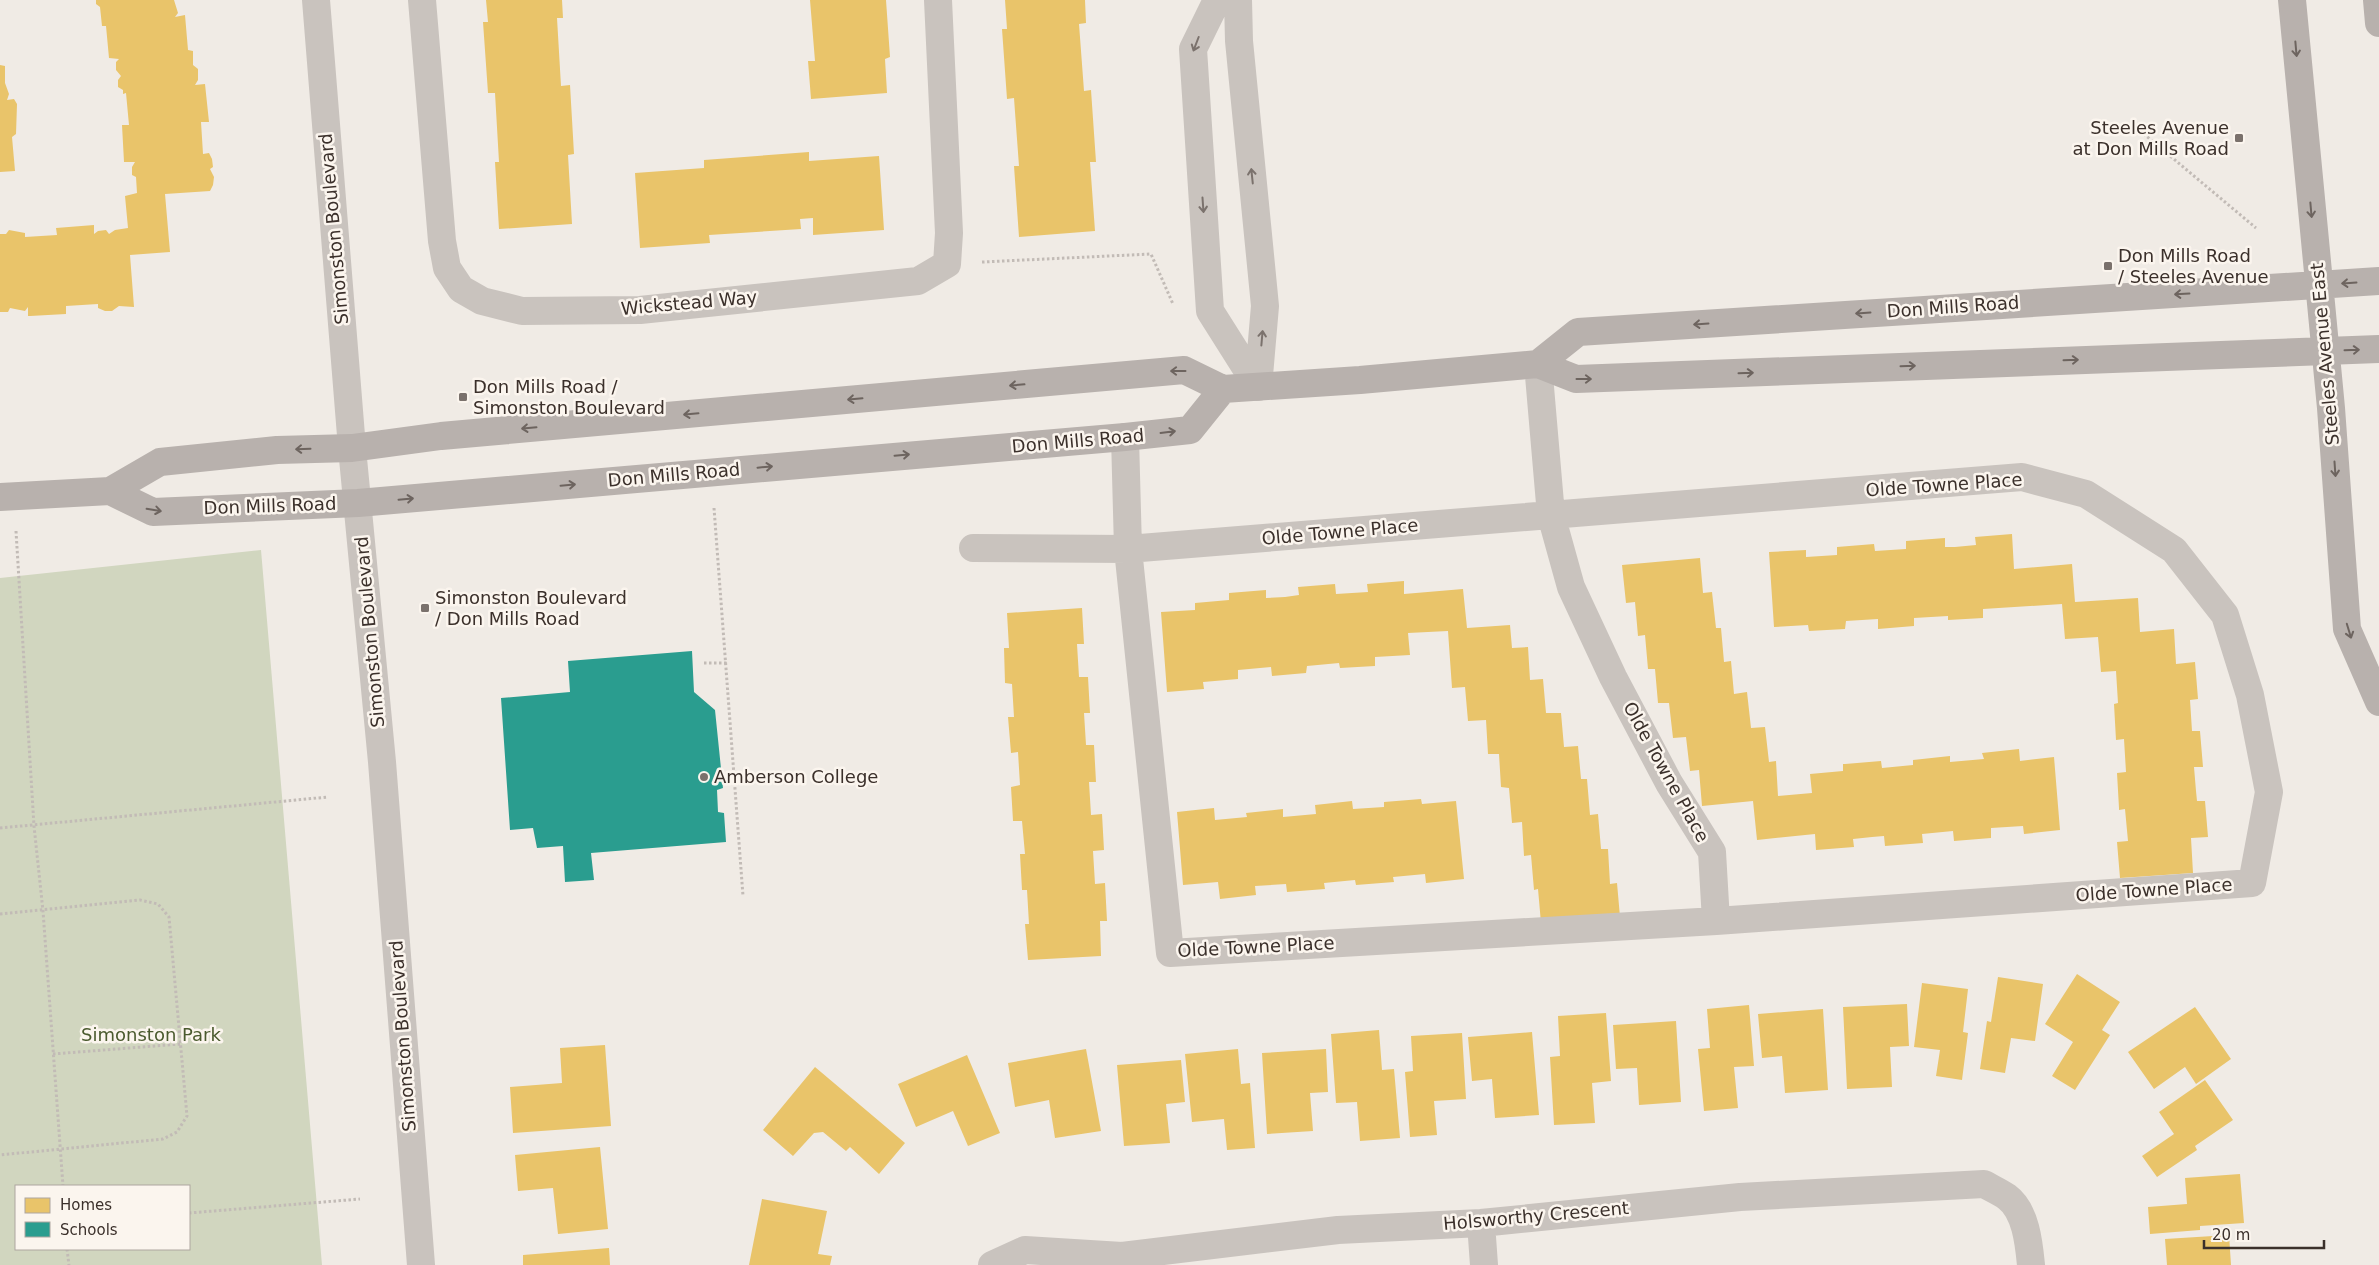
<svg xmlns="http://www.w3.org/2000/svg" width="2379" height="1265" viewBox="0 0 2379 1265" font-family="'DejaVu Sans',sans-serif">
  <rect width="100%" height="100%" fill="#f0ebe5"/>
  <path fill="#d1d6bf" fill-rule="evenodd" d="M 261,550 L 322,1265 L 0,1265 L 0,578 ZM 189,1186 L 189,1249 L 16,1249 L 16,1186 Z"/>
  <path fill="#e9c46a" d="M 96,0 L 174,0 L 178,13 L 175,17 L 185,15 L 188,50 L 193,51 L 193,65 L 198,69 L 198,80 L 195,85 L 205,84 L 209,122 L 201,122 L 203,154 L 209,153 L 212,159 L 213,167 L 210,169 L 214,177 L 213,185 L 210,191 L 165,194 L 170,252 L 130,255 L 134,307 L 119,306 L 112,311 L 105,311 L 98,308 L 98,304 L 66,306 L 66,314 L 30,316 L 28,316 L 28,307 L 25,311 L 10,308 L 8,312 L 0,312 L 0,234 L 6,234 L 9,230 L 25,233 L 25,237 L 57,235 L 56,228 L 94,225 L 94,234 L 98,231 L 106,230 L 109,234 L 115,230 L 128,228 L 125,196 L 137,193 L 136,177 L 132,175 L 132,167 L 135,162 L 124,162 L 122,125 L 129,125 L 126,93 L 123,94 L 123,90 L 118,87 L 118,80 L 121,76 L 116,70 L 116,62 L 119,59 L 109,58 L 106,26 L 102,26 L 100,7 L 96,4 Z
    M 486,0 L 562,0 L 563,18 L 557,18 L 561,86 L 570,85 L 574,154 L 568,155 L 572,224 L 499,229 L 495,162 L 499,162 L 495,93 L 488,93 L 483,22 L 488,22 Z
    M 810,0 L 886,0 L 890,57 L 885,59 L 887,93 L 811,99 L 808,61 L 815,61 Z
    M 1005,0 L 1085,0 L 1086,23 L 1079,24 L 1084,91 L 1091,90 L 1096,162 L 1090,162 L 1095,231 L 1019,237 L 1014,166 L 1019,166 L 1015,112 L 1014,98 L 1007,99 L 1002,29 L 1007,29 Z
    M 0,65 L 5,66 L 5,83 L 9,94 L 7,100 L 14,99 L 17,104 L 16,134 L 12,137 L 15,171 L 0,172 Z
    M 809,152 L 809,161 L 879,156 L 884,230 L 813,235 L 813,218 L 800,219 L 801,229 L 709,235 L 710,243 L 640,248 L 635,173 L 704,168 L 704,160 Z
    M 2012,534 L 2014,569 L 2072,564 L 2075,602 L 2138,598 L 2140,632 L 2174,629 L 2176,664 L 2195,662 L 2198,699 L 2190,700 L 2192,731 L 2200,731 L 2203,767 L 2194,767 L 2196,791 L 2197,801 L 2205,801 L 2208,837 L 2191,838 L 2193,873 L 2120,878 L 2117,842 L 2128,841 L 2125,809 L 2119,810 L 2119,808 L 2117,773 L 2126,772 L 2124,739 L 2116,740 L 2114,704 L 2118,703 L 2116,671 L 2101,672 L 2098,637 L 2065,639 L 2062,604 L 1983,609 L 1983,618 L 1948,620 L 1948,616 L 1914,618 L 1914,626 L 1878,629 L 1878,619 L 1846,621 L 1845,629 L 1809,631 L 1808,625 L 1774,627 L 1769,552 L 1806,550 L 1806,557 L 1837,555 L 1837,547 L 1874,544 L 1875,551 L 1906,549 L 1906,541 L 1945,538 L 1945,547 L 1955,547 L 1976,545 L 1975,537 Z
    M 1700,558 L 1703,593 L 1712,592 L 1716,628 L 1721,628 L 1724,662 L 1731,661 L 1734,694 L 1747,692 L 1751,728 L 1765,727 L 1769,762 L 1776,761 L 1778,796 L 1812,793 L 1810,774 L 1843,771 L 1843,764 L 1845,764 L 1881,761 L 1882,768 L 1913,765 L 1913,760 L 1950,756 L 1950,762 L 1984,759 L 1982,753 L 2019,749 L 2020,761 L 2054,757 L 2060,830 L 2024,834 L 2023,826 L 1991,828 L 1991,838 L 1954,841 L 1953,831 L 1922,834 L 1923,843 L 1885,846 L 1884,836 L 1872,837 L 1853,839 L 1854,847 L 1816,850 L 1815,834 L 1757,840 L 1753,801 L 1702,806 L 1699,770 L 1690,771 L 1686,737 L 1673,738 L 1669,703 L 1658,703 L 1655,669 L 1648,669 L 1645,635 L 1638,636 L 1635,602 L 1626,603 L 1622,565 Z
    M 1404,581 L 1404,594 L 1463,589 L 1467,628 L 1510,625 L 1512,648 L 1528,647 L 1530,680 L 1543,679 L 1546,713 L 1561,713 L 1564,747 L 1578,746 L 1581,779 L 1587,779 L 1590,815 L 1598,814 L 1601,849 L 1608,849 L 1610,884 L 1617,883 L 1620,917 L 1541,923 L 1538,889 L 1534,890 L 1531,855 L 1524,856 L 1522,822 L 1512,823 L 1509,788 L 1501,787 L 1499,754 L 1488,754 L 1486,720 L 1468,721 L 1465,687 L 1452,688 L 1448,631 L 1408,633 L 1410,655 L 1375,657 L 1375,666 L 1340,668 L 1339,663 L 1307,666 L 1306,673 L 1272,676 L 1271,667 L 1238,670 L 1238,679 L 1203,682 L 1204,689 L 1167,692 L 1161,612 L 1195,610 L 1195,603 L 1229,600 L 1229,593 L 1266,590 L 1266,598 L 1285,597 L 1299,595 L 1298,587 L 1335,584 L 1336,594 L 1368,592 L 1367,584 Z
    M 1082,608 L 1084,644 L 1077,644 L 1079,677 L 1088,677 L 1090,713 L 1084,713 L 1086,745 L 1094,745 L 1096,782 L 1089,782 L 1091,815 L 1102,814 L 1104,850 L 1093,851 L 1095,884 L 1105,883 L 1107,921 L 1100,921 L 1101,956 L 1028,960 L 1025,924 L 1029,924 L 1027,890 L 1022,890 L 1020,854 L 1025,854 L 1022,821 L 1013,821 L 1011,787 L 1020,785 L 1018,752 L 1011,753 L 1008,717 L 1014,717 L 1012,684 L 1005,683 L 1004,648 L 1009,648 L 1007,613 Z
    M 1421,799 L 1422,804 L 1456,801 L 1464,879 L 1426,883 L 1425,874 L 1393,877 L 1394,882 L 1356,885 L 1355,880 L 1324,883 L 1325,889 L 1287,892 L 1286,884 L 1255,886 L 1256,895 L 1220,899 L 1218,882 L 1183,885 L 1177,812 L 1214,808 L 1215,820 L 1247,817 L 1246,813 L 1283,809 L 1283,817 L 1316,814 L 1315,805 L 1352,801 L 1353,809 L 1384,807 L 1384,802 Z
    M 2077,974 L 2120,1002 L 2102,1030 L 2110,1035 L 2075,1090 L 2052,1076 L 2073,1042 L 2045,1024 Z
    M 1998,977 L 2043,984 L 2035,1041 L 2011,1038 L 2005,1073 L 1980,1069 L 1987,1021 L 1991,1022 Z
    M 1922,983 L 1968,989 L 1963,1032 L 1968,1033 L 1962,1080 L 1936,1076 L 1940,1050 L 1914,1047 Z
    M 1907,1004 L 1909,1046 L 1890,1047 L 1892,1087 L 1847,1089 L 1843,1007 Z
    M 1749,1005 L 1754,1066 L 1734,1067 L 1738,1108 L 1704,1111 L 1698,1049 L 1710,1048 L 1707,1009 Z
    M 2195,1007 L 2231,1059 L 2196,1084 L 2185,1067 L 2154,1089 L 2128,1052 Z
    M 1823,1009 L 1828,1090 L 1785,1093 L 1782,1056 L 1762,1058 L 1758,1014 Z
    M 1606,1013 L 1611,1081 L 1592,1083 L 1595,1123 L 1554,1125 L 1550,1057 L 1560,1056 L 1558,1016 Z
    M 1676,1021 L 1681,1102 L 1639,1105 L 1637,1068 L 1616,1069 L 1613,1025 Z
    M 1379,1030 L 1382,1070 L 1394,1069 L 1400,1138 L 1360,1141 L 1357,1102 L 1336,1103 L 1331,1034 Z
    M 1532,1032 L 1539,1115 L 1495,1118 L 1492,1079 L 1472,1081 L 1468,1037 Z
    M 1462,1033 L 1466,1099 L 1434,1101 L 1437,1135 L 1410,1137 L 1405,1072 L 1413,1071 L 1411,1036 Z
    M 605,1045 L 611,1126 L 513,1133 L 510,1087 L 562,1083 L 560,1048 Z
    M 1086,1049 L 1101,1131 L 1055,1138 L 1049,1100 L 1015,1107 L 1008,1063 Z
    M 1238,1049 L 1241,1084 L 1250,1083 L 1255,1148 L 1227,1150 L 1224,1119 L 1192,1122 L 1185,1054 Z
    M 1326,1049 L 1328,1092 L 1310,1093 L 1313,1131 L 1267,1134 L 1262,1053 Z
    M 967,1055 L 1000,1133 L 968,1146 L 953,1111 L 916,1127 L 898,1084 Z
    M 1181,1060 L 1185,1102 L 1166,1104 L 1170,1143 L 1124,1146 L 1117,1065 Z
    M 815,1067 L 905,1143 L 879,1174 L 850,1147 L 846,1151 L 823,1132 L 814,1133 L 793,1156 L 763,1130 Z
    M 2205,1080 L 2233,1120 L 2195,1146 L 2197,1150 L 2157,1177 L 2142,1156 L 2174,1134 L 2159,1112 Z
    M 600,1147 L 608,1229 L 558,1234 L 553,1188 L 518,1191 L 515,1155 Z
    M 2240,1174 L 2244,1223 L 2200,1226 L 2200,1230 L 2150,1234 L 2148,1207 L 2187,1204 L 2185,1178 Z
    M 762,1199 L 827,1211 L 818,1254 L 832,1256 L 830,1265 L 749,1265 Z
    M 2229,1235 L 2231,1265 L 2167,1265 L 2165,1239 Z
    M 609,1248 L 610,1265 L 523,1265 L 523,1255 Z"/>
  <path fill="#2a9d8f" d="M 692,651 L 694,692 L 715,710 L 723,788 L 717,790 L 718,812 L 724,813 L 726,842 L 591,853 L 594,880 L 565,882 L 563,846 L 537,848 L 533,828 L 510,830 L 501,698 L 570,692 L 568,661 Z"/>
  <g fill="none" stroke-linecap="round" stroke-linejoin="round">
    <path stroke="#c2bbb6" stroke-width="3" stroke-dasharray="2.5 2.5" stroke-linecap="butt" d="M 2132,124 L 2256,228
      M 982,262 L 1151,254 L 1173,304
      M 714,508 L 743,896
      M 16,531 L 34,826 L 43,911 L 63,1186
      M 704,663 L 727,663
      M 0,828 L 328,797
      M 0,914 L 140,900 L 158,904 L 169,917 L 187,1116 L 177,1132 L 163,1139 L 0,1155
      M 53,1054 L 180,1044
      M 189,1213 L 360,1199
      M 67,1249 L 69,1265"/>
    <path stroke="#c9c3be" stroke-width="28" d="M 316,0 L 352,448 L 382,762 L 421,1265
      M 422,0 L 442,241 L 447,268 L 461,289 L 482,301 L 522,311 L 640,310 L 918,281 L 947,264 L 949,233 L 938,0
      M 1217,0 L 1193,49 L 1210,311 L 1258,387
      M 1238,0 L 1239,41 L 1265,306 L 1258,387
      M 1538,364 L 1551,515 L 1571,587 L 1613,677 L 1669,783 L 1712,852 L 1716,921
      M 2022,477 L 2086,494 L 2174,550 L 2225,615 L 2250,695 L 2269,792 L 2252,883 L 1716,921 L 1170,953 L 1128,549 Z
      M 973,548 L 1128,549 L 1125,437
      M 1481,1223 L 1484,1265
      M 992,1265 L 1025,1250 L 1122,1256 L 1338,1230 L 1481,1223 L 1740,1197 L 1984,1184 C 1991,1188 2000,1192 2007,1197 C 2026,1211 2029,1244 2031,1265"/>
    <path stroke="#b8b1ad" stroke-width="28" d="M 2292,0 L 2331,408 L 2347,629 L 2379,702
      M 2377,0 L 2379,23
      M 1538,364 L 1578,332 L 2379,281
      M 110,491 L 153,512 L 358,503 L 1125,437 L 1190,430 L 1223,389
      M 0,497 L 110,491 L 160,462 L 277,450 L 352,448 L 441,436 L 1184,370 L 1223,389 L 1360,380 L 1538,364 L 1576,379 L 2379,349"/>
  </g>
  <defs><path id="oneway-shaft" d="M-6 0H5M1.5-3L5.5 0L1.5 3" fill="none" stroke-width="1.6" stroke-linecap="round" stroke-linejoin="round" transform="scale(1.25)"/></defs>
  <g stroke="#7b726d">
    <use href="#oneway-shaft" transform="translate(1196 44) rotate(111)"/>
    <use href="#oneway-shaft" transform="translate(1252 176) rotate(-96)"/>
    <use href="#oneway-shaft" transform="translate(1203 205) rotate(86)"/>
    <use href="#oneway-shaft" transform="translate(1262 338) rotate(-85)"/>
  </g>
  <g stroke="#6d645f">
    <use href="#oneway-shaft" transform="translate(2296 49) rotate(85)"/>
    <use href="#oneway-shaft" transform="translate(2311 210) rotate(85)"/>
    <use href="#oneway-shaft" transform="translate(2349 283) rotate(176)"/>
    <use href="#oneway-shaft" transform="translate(2182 294) rotate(177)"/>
    <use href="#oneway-shaft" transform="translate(1863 313) rotate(176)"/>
    <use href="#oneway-shaft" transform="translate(1701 324) rotate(176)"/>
    <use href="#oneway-shaft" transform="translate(2352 350) rotate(-2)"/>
    <use href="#oneway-shaft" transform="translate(2071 360) rotate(-2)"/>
    <use href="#oneway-shaft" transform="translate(1908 366) rotate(-2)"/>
    <use href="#oneway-shaft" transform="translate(1178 371) rotate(-180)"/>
    <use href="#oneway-shaft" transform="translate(1746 373) rotate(-2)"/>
    <use href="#oneway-shaft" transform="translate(1584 379)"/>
    <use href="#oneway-shaft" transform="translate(1017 385) rotate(175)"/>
    <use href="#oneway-shaft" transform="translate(855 399) rotate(175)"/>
    <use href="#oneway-shaft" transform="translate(691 414) rotate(175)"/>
    <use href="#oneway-shaft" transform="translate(529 428) rotate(175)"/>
    <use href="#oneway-shaft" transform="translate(1168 432) rotate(-7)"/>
    <use href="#oneway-shaft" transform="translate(303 449) rotate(178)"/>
    <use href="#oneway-shaft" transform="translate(902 455) rotate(-5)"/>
    <use href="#oneway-shaft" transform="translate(765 467) rotate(-5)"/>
    <use href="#oneway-shaft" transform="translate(2335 469) rotate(86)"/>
    <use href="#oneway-shaft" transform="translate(568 485) rotate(-5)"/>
    <use href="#oneway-shaft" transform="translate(406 499) rotate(-5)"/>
    <use href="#oneway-shaft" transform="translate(154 510) rotate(9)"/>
    <use href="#oneway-shaft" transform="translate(2349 631) rotate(73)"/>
  </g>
  <g fill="#7a716c" stroke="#fbf5ee" stroke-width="2">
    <rect x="2234" y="133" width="10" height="10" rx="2.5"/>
    <rect x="2103" y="261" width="10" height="10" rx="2.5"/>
    <rect x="458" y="392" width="10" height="10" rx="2.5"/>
    <rect x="420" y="603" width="10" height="10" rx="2.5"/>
    <circle cx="704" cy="777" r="5"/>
  </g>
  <g text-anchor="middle" stroke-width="5" stroke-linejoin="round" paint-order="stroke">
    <g font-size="18" fill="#3b302b" stroke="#fbf5ee" text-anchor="start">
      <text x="2229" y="134" text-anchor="end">Steeles Avenue<tspan x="2229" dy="21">at Don Mills Road</tspan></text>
      <text x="2118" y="262">Don Mills Road<tspan x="2118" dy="21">/ Steeles Avenue</tspan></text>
      <text x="473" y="393">Don Mills Road /<tspan x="473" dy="21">Simonston Boulevard</tspan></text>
      <text x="435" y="604">Simonston Boulevard<tspan x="435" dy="21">/ Don Mills Road</tspan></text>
      <text x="714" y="783">Amberson College</text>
    </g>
    <g font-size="18" fill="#3b302b" stroke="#fbf5ee">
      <text transform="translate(334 229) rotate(-95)" y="6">Simonston Boulevard</text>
      <text transform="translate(689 303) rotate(-5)" y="6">Wickstead Way</text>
      <text transform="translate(1953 307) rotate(-4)" y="6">Don Mills Road</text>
      <text transform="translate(2325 354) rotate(-95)" y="6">Steeles Avenue East</text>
      <text transform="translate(1078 441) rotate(-5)" y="6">Don Mills Road</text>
      <text transform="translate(674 475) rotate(-5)" y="6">Don Mills Road</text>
      <text transform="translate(1944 485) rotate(-4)" y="6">Olde Towne Place</text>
      <text transform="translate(270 506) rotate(-2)" y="6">Don Mills Road</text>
      <text transform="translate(1340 532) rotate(-5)" y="6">Olde Towne Place</text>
      <text transform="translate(370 632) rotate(-95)" y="6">Simonston Boulevard</text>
      <text transform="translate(1666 772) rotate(61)" y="6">Olde Towne Place</text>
      <text transform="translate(2154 890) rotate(-4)" y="6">Olde Towne Place</text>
      <text transform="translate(1256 947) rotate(-3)" y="6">Olde Towne Place</text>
      <text transform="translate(403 1036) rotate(-94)" y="6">Simonston Boulevard</text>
      <text transform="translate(1536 1216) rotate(-5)" y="6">Holsworthy Crescent</text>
    </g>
    <g font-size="18" fill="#4a5a2e" stroke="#fbf5ee">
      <text x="151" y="1041">Simonston Park</text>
    </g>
  </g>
  <rect x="15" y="1185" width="175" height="65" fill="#fbf5ee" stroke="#aea6a0"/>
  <rect x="25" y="1198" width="25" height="15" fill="#e9c46a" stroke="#aea6a0"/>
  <text x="60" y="1210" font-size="15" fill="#3b302b">Homes</text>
  <rect x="25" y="1222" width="25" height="15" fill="#2a9d8f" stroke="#aea6a0"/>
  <text x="60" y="1235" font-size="15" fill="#3b302b">Schools</text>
  <path d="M2204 1240v8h120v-8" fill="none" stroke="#3b302b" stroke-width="2.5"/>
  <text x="2212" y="1240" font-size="15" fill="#3b302b" stroke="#fbf5ee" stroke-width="4" paint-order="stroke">20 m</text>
</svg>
